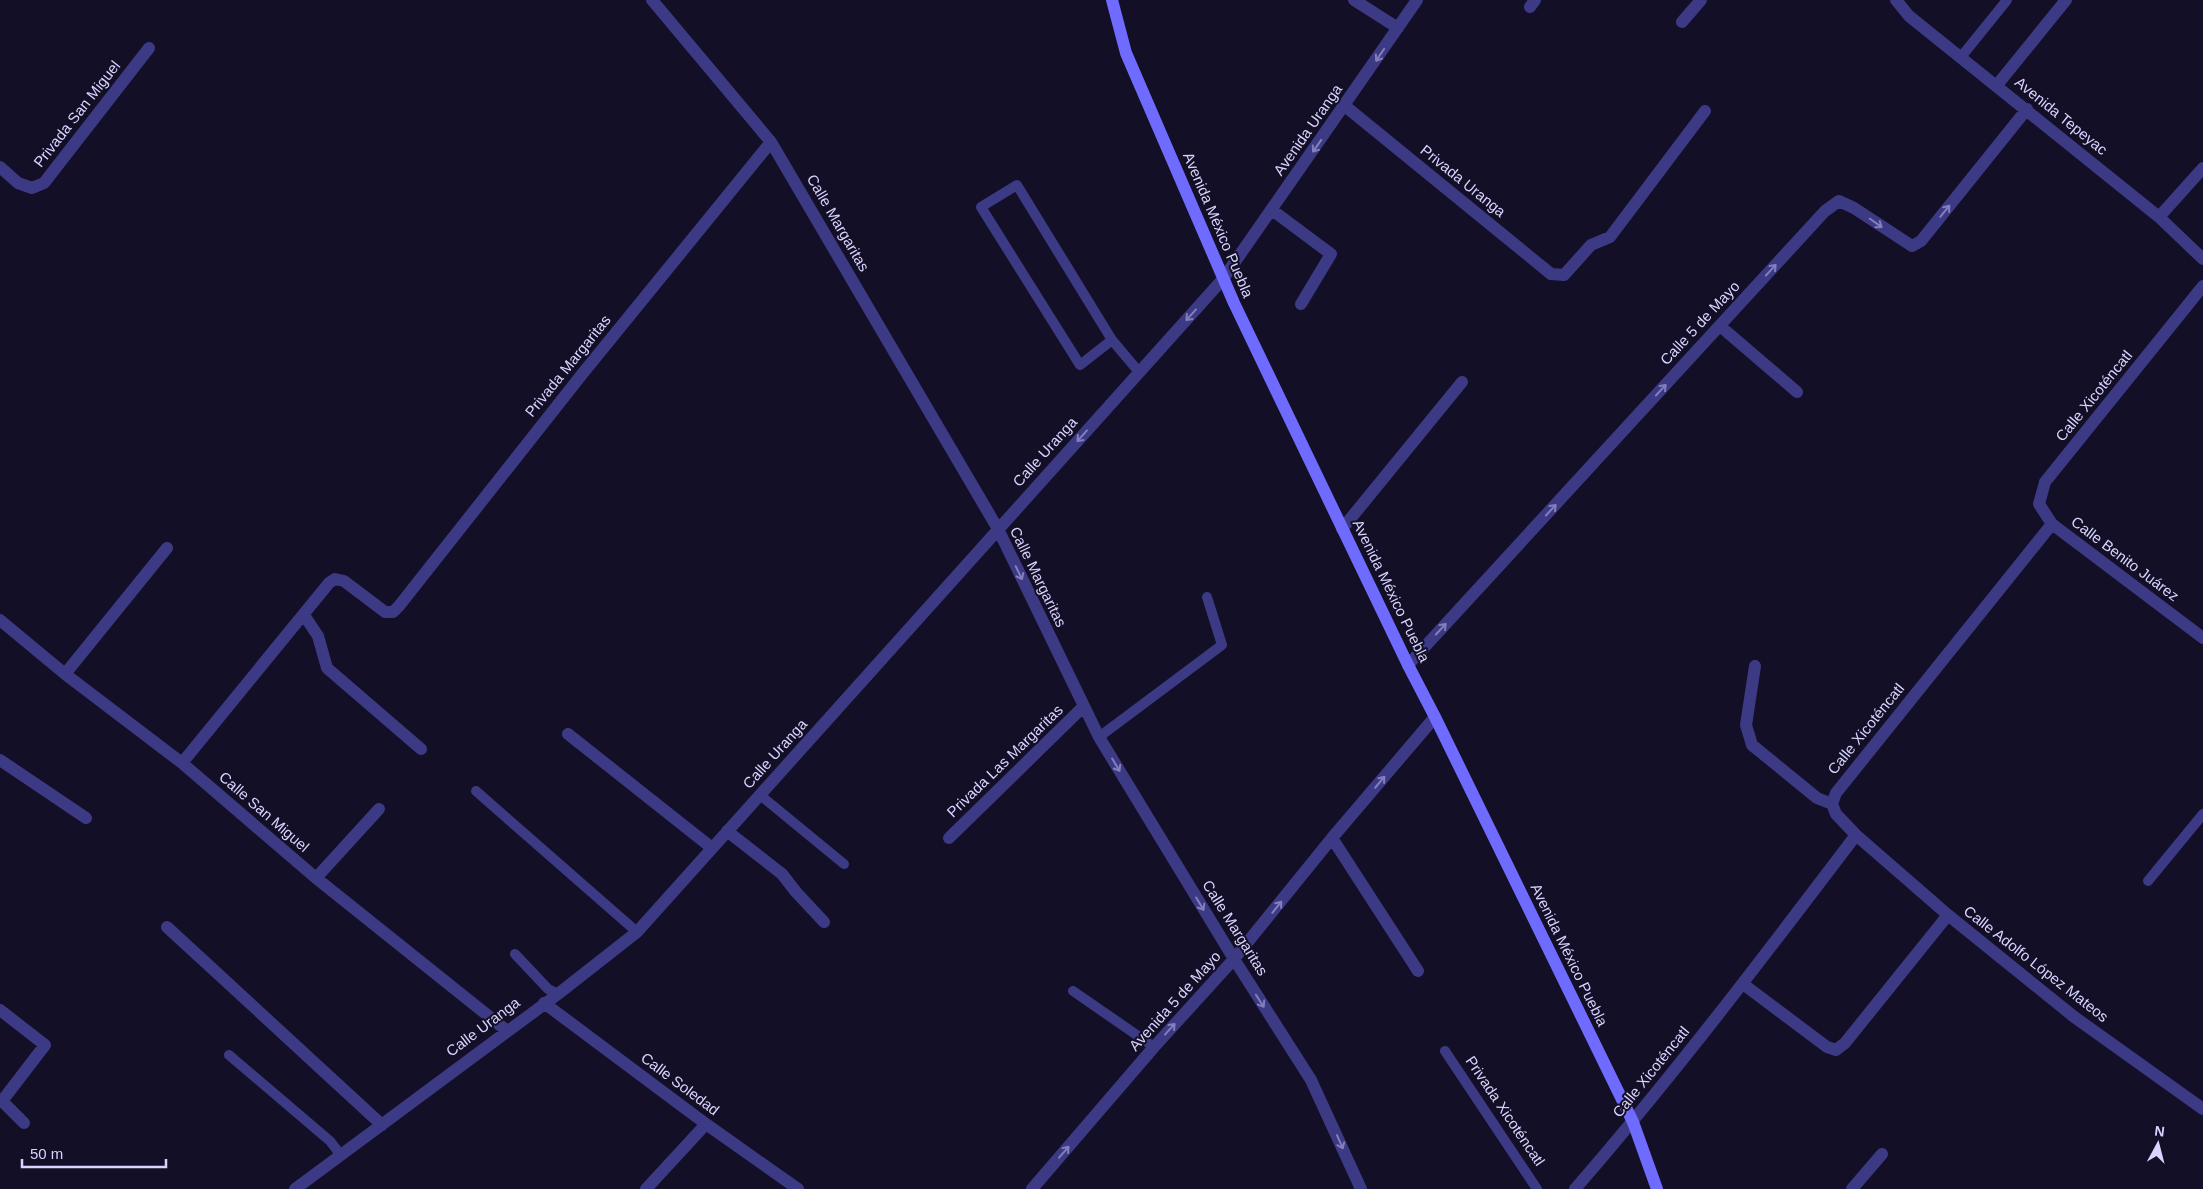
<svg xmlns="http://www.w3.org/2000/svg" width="2203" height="1189" viewBox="0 0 2203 1189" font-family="Arial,sans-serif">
  <rect width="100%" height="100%" fill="#130f26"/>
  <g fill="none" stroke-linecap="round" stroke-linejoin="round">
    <path stroke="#3d3a85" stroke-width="10" d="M 1961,57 L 2007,0
      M 1112,340 L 1080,365 L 981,207 L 1017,185 L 1112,340 L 1139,372
      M 1099,737 L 1222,645 L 1207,597
      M 476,791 L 637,932
      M 760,795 L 844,864
      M 2148,881 L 2203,814
      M 515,954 L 548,989 L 558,994
      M 1073,991 L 1154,1047
      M 1445,1051 L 1537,1189
      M 229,1055 L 330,1141 L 340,1154"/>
    <path stroke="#3d3a85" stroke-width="12" d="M 652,0 L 771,142 L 998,529 L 1099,737 L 1234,959 L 1311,1080 L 1361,1189
      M 1354,0 L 1398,28
      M 1896,0 L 1909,16 L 2159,217 L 2203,259
      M 1530,7 L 1535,0
      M 1682,22 L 1701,0
      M 1997,85 L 2066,0
      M 1345,106 L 1551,274 L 1564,275 L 1591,245 L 1610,237 L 1705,111
      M 0,167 L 18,183 L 32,188 L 44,183 L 149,48
      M 1272,210 L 1331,254 L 1301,304
      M 2159,217 L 2203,168
      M 2203,286 L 2045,482 L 2039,504 L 2052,524 L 2203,638
      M 1720,326 L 1797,392
      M 2052,524 L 1836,793 L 1832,804 L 1836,814 L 1856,835 L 1948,915 L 2073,1016 L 2203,1109
      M 1342,529 L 1462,382
      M 304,615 L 318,636 L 327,668 L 421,749
      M 0,620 L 65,674 L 182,763 L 316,878 L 506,1030
      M 1408,665 L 1825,211 L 1839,201 L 1854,208 L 1912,246 L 1921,241 L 2027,109
      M 1755,666 L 1746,725 L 1752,745 L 1817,798 L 1832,804
      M 65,674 L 167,548
      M 568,734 L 712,848
      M 0,760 L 86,818
      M 182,763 L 329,583 L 335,579 L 344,581 L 385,612 L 393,612 L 399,606 L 583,373 L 771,142
      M 727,831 L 782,874 L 796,892 L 824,922
      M 949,838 L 1083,707
      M 1332,838 L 1418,971
      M 316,878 L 379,809
      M 167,927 L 382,1125
      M 1743,984 L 1827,1047 L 1836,1050 L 1845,1043 L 1948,915
      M 544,1003 L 706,1124 L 798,1189
      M 0,1010 L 45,1045 L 2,1101 L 24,1123
      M 295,1189 L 558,994 L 637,932 L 1223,279 L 1417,0
      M 646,1189 L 706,1124
      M 1032,1189 L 1154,1047 L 1234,959 L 1332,838 L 1435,717
      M 1575,1189 C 1674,1075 1765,955 1856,835
      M 1852,1189 L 1882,1154"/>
    <path stroke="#6f6bff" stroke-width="12" d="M 1112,0 L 1126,53 L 1234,303 L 1408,665 L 1435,717 L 1633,1122 L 1657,1189"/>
  </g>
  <defs><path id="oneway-shaft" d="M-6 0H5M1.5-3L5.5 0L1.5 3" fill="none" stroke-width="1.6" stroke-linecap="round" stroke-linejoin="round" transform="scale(1.25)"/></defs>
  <g stroke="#837fbc">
    <use href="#oneway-shaft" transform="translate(1380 55) rotate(124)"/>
    <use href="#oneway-shaft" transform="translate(1317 146) rotate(125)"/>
    <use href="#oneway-shaft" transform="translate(1945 211) rotate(-51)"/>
    <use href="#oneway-shaft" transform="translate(1876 223) rotate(35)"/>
    <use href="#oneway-shaft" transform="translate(1771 270) rotate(-47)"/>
    <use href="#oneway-shaft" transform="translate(1191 315) rotate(132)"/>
    <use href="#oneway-shaft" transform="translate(1661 390) rotate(-47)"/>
    <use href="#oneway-shaft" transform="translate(1082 436) rotate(132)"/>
    <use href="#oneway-shaft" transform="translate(1551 510) rotate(-47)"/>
    <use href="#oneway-shaft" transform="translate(1019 573) rotate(64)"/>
    <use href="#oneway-shaft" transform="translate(1441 629) rotate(-47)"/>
    <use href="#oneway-shaft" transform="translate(1116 765) rotate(59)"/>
    <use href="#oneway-shaft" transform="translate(1380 782) rotate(-50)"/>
    <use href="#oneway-shaft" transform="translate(1200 904) rotate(59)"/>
    <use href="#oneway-shaft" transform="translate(1277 907) rotate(-51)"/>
    <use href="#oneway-shaft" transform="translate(1260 1001) rotate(57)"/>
    <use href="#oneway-shaft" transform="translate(1170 1029) rotate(-48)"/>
    <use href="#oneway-shaft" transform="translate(1340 1142) rotate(66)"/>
    <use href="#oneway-shaft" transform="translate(1064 1152) rotate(-49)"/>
  </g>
  <g text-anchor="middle" stroke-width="4" stroke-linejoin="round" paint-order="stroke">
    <g font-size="15" fill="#d9d4ff" stroke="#130f26">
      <text transform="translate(77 114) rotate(-52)" y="5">Privada San Miguel</text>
      <text transform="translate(2061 116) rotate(39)" y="5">Avenida Tepeyac</text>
      <text transform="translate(1308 130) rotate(-55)" y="5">Avenida Uranga</text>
      <text transform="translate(1463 181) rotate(39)" y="5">Privada Uranga</text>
      <text transform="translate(838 223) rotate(60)" y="5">Calle Margaritas</text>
      <text transform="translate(1218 225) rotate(67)" y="5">Avenida México Puebla</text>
      <text transform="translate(1700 323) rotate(-47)" y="5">Calle 5 de Mayo</text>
      <text transform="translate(568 366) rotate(-51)" y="5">Privada Margaritas</text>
      <text transform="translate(2094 396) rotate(-51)" y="5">Calle Xicoténcatl</text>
      <text transform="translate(1045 452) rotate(-48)" y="5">Calle Uranga</text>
      <text transform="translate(2125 559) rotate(37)" y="5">Calle Benito Juárez</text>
      <text transform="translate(1038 577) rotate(64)" y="5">Calle Margaritas</text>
      <text transform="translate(1391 591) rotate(64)" y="5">Avenida México Puebla</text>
      <text transform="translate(1866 729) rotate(-51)" y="5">Calle Xicoténcatl</text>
      <text transform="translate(775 754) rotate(-48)" y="5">Calle Uranga</text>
      <text transform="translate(1005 761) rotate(-44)" y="5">Privada Las Margaritas</text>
      <text transform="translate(264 812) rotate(41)" y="5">Calle San Miguel</text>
      <text transform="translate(1235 928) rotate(58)" y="5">Calle Margaritas</text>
      <text transform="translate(1569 955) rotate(64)" y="5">Avenida México Puebla</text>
      <text transform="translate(2036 964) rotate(38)" y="5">Calle Adolfo López Mateos</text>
      <text transform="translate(1175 1001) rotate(-48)" y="5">Avenida 5 de Mayo</text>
      <text transform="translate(483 1027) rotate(-37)" y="5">Calle Uranga</text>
      <text transform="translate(1651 1072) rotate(-51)" y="5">Calle Xicoténcatl</text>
      <text transform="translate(680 1084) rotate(37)" y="5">Calle Soledad</text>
      <text transform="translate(1505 1111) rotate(56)" y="5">Privada Xicoténcatl</text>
    </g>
  </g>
  <g transform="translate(2158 1144) rotate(7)" stroke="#130f26" stroke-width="4" paint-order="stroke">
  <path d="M0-4L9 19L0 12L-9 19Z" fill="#d9d4ff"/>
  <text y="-8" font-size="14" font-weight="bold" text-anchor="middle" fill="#d9d4ff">N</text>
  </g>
  <path d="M22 1159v8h144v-8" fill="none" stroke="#d9d4ff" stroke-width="2.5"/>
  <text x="30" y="1159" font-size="15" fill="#d9d4ff" stroke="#130f26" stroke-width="4" paint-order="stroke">50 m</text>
</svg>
